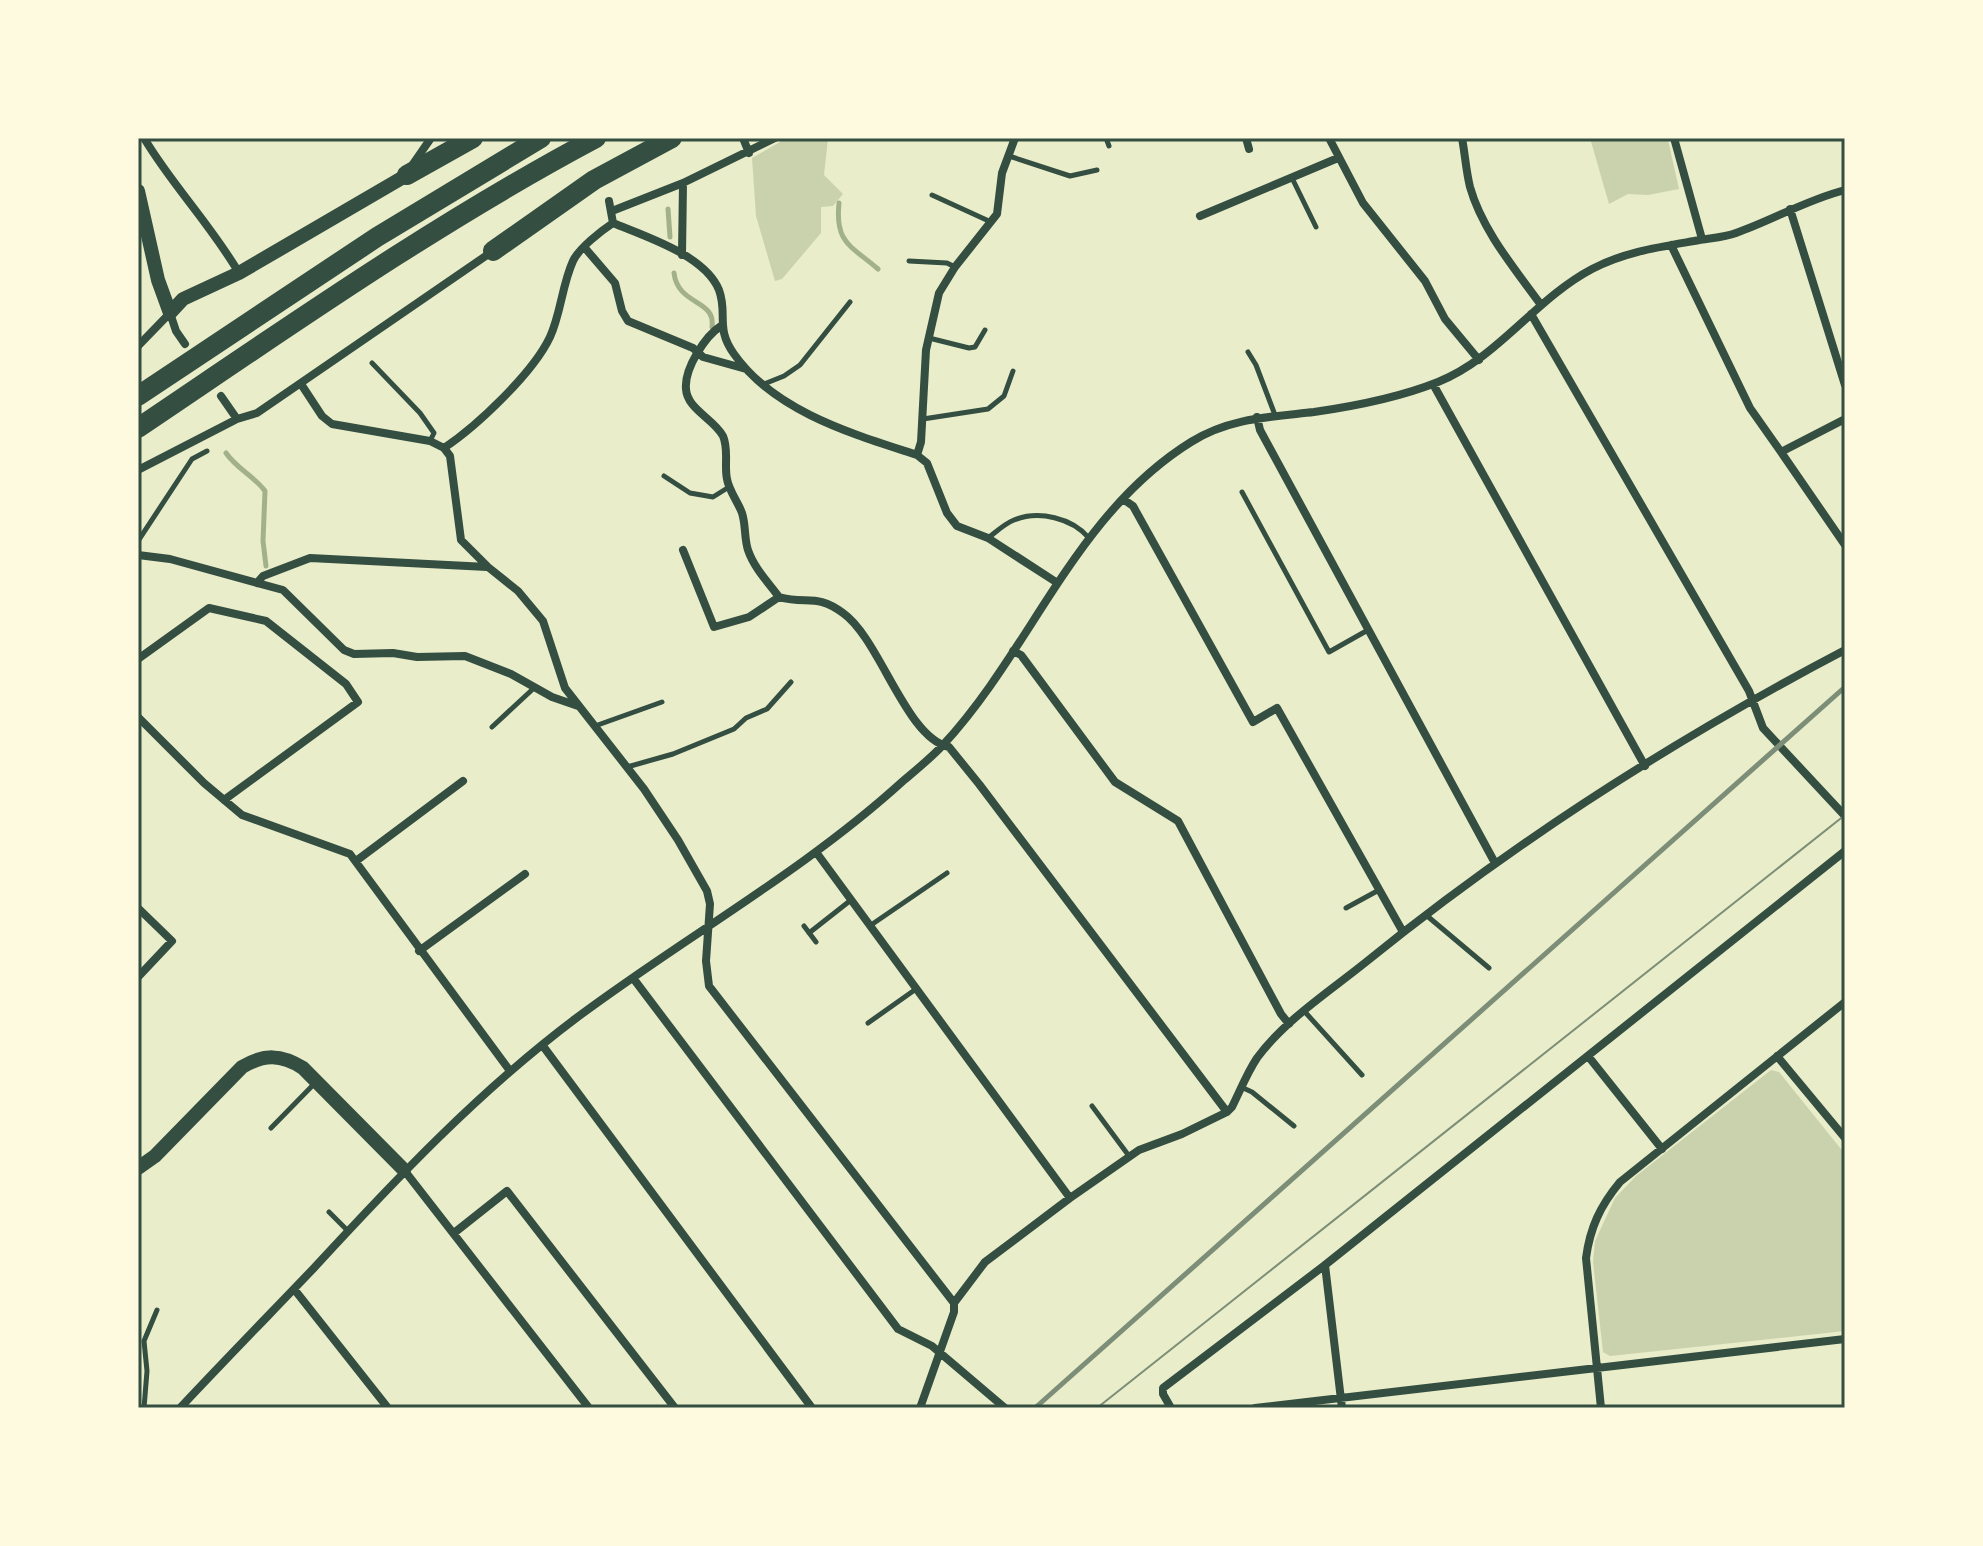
<svg xmlns="http://www.w3.org/2000/svg" width="1983" height="1546" viewBox="0 0 1983 1546" font-family="'DM Sans',sans-serif">
  <rect width="100%" height="100%" fill="#e9edc9"/>
  <path fill="#cad2ad" d="M 787,138 L 828,138 L 824,175 L 843,194 L 833,206 L 821,207 L 821,233 L 782,279 L 775,281 L 756,216 L 752,158 Z
    M 1590,138 L 1668,140 L 1679,189 L 1648,195 L 1628,194 L 1609,204 Z
    M 1771,1070 L 1779,1072 L 1845,1154 L 1845,1331 L 1610,1356 L 1603,1352 L 1593,1262 L 1595,1241 L 1615,1198 L 1636,1176 Z"/>
  <g fill="none" stroke-linecap="round" stroke-linejoin="round">
    <path stroke="#a3b18a" stroke-width="5" d="M 839,203 C 835,243 850,245 878,269
      M 668,209 L 670,237
      M 674,273 C 678,306 716,299 712,327
      M 226,453 C 237,469 254,476 265,491 L 263,541 L 266,566"/>
    <path stroke="#344e41" stroke-width="5" d="M 1106,138 L 1109,146
      M 1009,156 L 1070,176 L 1097,170
      M 1292,178 L 1316,227
      M 932,195 L 991,222
      M 909,261 L 947,263 L 955,267
      M 929,338 L 969,348 L 975,347 L 985,330
      M 1248,352 L 1256,365 L 1275,415
      M 372,363 L 420,413 L 434,433 L 430,441
      M 764,384 L 784,376 L 800,365 L 850,302
      M 923,419 L 988,409 L 1004,396 L 1013,371
      M 664,476 L 690,493 L 713,497 L 729,487
      M 1242,492 L 1329,652 L 1368,630
      M 988,538 C 996,532 1004,524 1014,520 C 1039,510 1072,518 1089,538
      M 138,541 L 192,459 L 207,451
      M 595,726 L 662,702
      M 492,727 L 534,688
      M 627,767 L 673,754 L 734,729 L 746,718 L 767,709 L 791,682
      M 1346,908 L 1379,890
      M 1426,915 L 1489,968
      M 871,925 L 947,873
      M 804,926 L 816,942
      M 809,933 L 851,900
      M 1305,1012 L 1362,1075
      M 868,1023 L 916,989
      M 1241,1087 L 1252,1092 L 1294,1126
      M 1092,1106 L 1129,1156
      M 271,1128 L 316,1082
      M 329,1212 L 348,1231
      M 144,1408 L 147,1371 L 144,1341 L 157,1310"/>
    <path stroke="#344e41" stroke-width="8" d="M 144,138 C 172,185 211,225 239,273
      M 743,138 L 749,153
      M 1015,138 L 1002,173 L 997,214 L 955,267 L 939,293 L 926,350 L 921,442 L 917,455 L 927,463 L 947,513 L 957,526 L 988,538 L 1056,582
      M 1246,138 L 1249,149
      M 1329,138 L 1363,203 L 1425,281 L 1445,319 L 1479,360
      M 1462,138 C 1465,154 1466,171 1470,187 C 1482,230 1515,269 1541,305
      M 1674,138 L 1702,239
      M 413,164 L 431,138
      M 1790,209 L 1845,385
      M 612,211 L 683,183 L 775,138
      M 1200,216 L 1338,158
      M 613,223 C 644,236 705,255 719,290 C 728,314 715,328 734,354 C 775,412 853,434 917,455
      M 1671,245 L 1750,408 L 1781,452
      M 585,248 L 615,283 L 622,311 L 628,321 L 693,348 L 703,357 L 746,369
      M 682,255 L 683,183
      M 1531,314 L 1749,691 L 1763,728 L 1845,816
      M 721,326 C 705,336 684,369 686,389 C 687,409 714,419 723,436 C 729,450 724,465 727,479 C 729,491 738,502 742,513 C 746,525 744,538 748,550 C 754,568 768,582 779,597 C 807,605 816,593 843,613 C 880,639 906,738 949,747 L 979,784 L 1227,1112
      M 138,346 L 170,313 L 176,331 L 185,344
      M 301,384 L 322,416 L 332,424 L 430,441 L 444,448 L 450,456 L 461,540 L 488,567 L 518,591 L 543,621 L 565,688 L 644,789 L 678,840 L 707,891 L 710,904 L 706,961 L 709,986 L 954,1303
      M 1433,384 L 1645,766
      M 221,396 L 237,419
      M 1257,417 L 1260,430 L 1495,863
      M 1845,419 L 1781,452 L 1845,545
      M 444,448 C 477,426 533,373 550,337 C 561,313 562,285 573,261 C 579,248 601,231 613,223 L 609,201
      M 138,470 L 237,419 L 257,413 L 493,251
      M 1123,499 L 1133,506 L 1253,722 L 1277,708 L 1403,932
      M 683,550 L 714,627 L 749,617 L 779,597
      M 138,555 L 170,559 L 283,590 L 344,650 L 354,654 L 393,653 L 417,657 L 465,656 L 511,674 L 552,697 L 578,706
      M 257,583 L 263,576 L 310,558 L 487,567
      M 1013,651 L 1021,655 L 1115,782 L 1178,821 L 1281,1014 L 1289,1024
      M 138,659 L 209,608 L 266,621 L 346,684 L 358,702 L 224,800
      M 138,717 L 204,783 L 242,815 L 350,854 L 510,1071
      M 816,852 L 1070,1198
      M 356,861 L 463,781
      M 138,908 L 172,941 L 138,977
      M 419,951 L 525,874
      M 633,978 L 898,1329 L 932,1346 L 1005,1408
      M 543,1046 L 812,1408
      M 1588,1056 L 1662,1149
      M 1777,1056 L 1845,1138
      M 404,1170 L 589,1408
      M 454,1233 L 507,1191 L 675,1408
      M 1325,1265 L 1342,1408
      M 294,1289 L 388,1408
      M 180,1408 C 224,1361 269,1315 313,1269 C 395,1180 478,1092 575,1019 C 683,938 803,872 903,781 C 916,770 931,758 943,745 C 1032,649 1075,514 1191,442 C 1229,418 1270,417 1314,412 C 1356,406 1398,398 1438,382 C 1498,358 1535,299 1592,269 C 1624,252 1659,247 1694,241 C 1708,238 1723,238 1736,233 C 1773,220 1806,200 1845,190
      M 920,1408 L 954,1312 L 954,1303 L 985,1262 L 1070,1198 L 1139,1150 L 1182,1134 L 1227,1112 L 1232,1107 C 1240,1091 1247,1073 1257,1058 C 1285,1020 1330,991 1366,962 C 1514,842 1677,738 1845,650
      M 1171,1408 L 1163,1394 L 1163,1388 L 1325,1265 L 1845,851
      M 1255,1408 L 1845,1339
      M 1601,1408 L 1586,1258 C 1590,1228 1600,1206 1620,1182 L 1845,1002"/>
    <path stroke="#344e41" stroke-width="14" d="M 138,191 L 158,280 L 170,313 L 183,299 L 239,273 L 407,175
      M 138,1168 L 155,1156 L 242,1067 C 264,1054 281,1054 303,1068 L 404,1170"/>
    <path stroke="#344e41" stroke-width="20" d="M 407,175 L 473,138
      M 493,251 L 594,180 L 672,138
      M 138,396 L 377,237 L 541,138
      M 138,428 C 288,327 436,223 596,138"/>
    <path stroke="#7c8e77" stroke-width="2" d="M 1097,1408 L 1845,815"/>
    <path stroke="#7c8e77" stroke-width="5" d="M 1035,1408 L 1845,687"/>
  </g>
  <rect width="1983" height="1546" fill="none" stroke="#fefae0" stroke-width="280"/>
  <rect x="140" y="140" width="1703" height="1266" fill="none" stroke="#344e41" stroke-width="3"/>
</svg>
